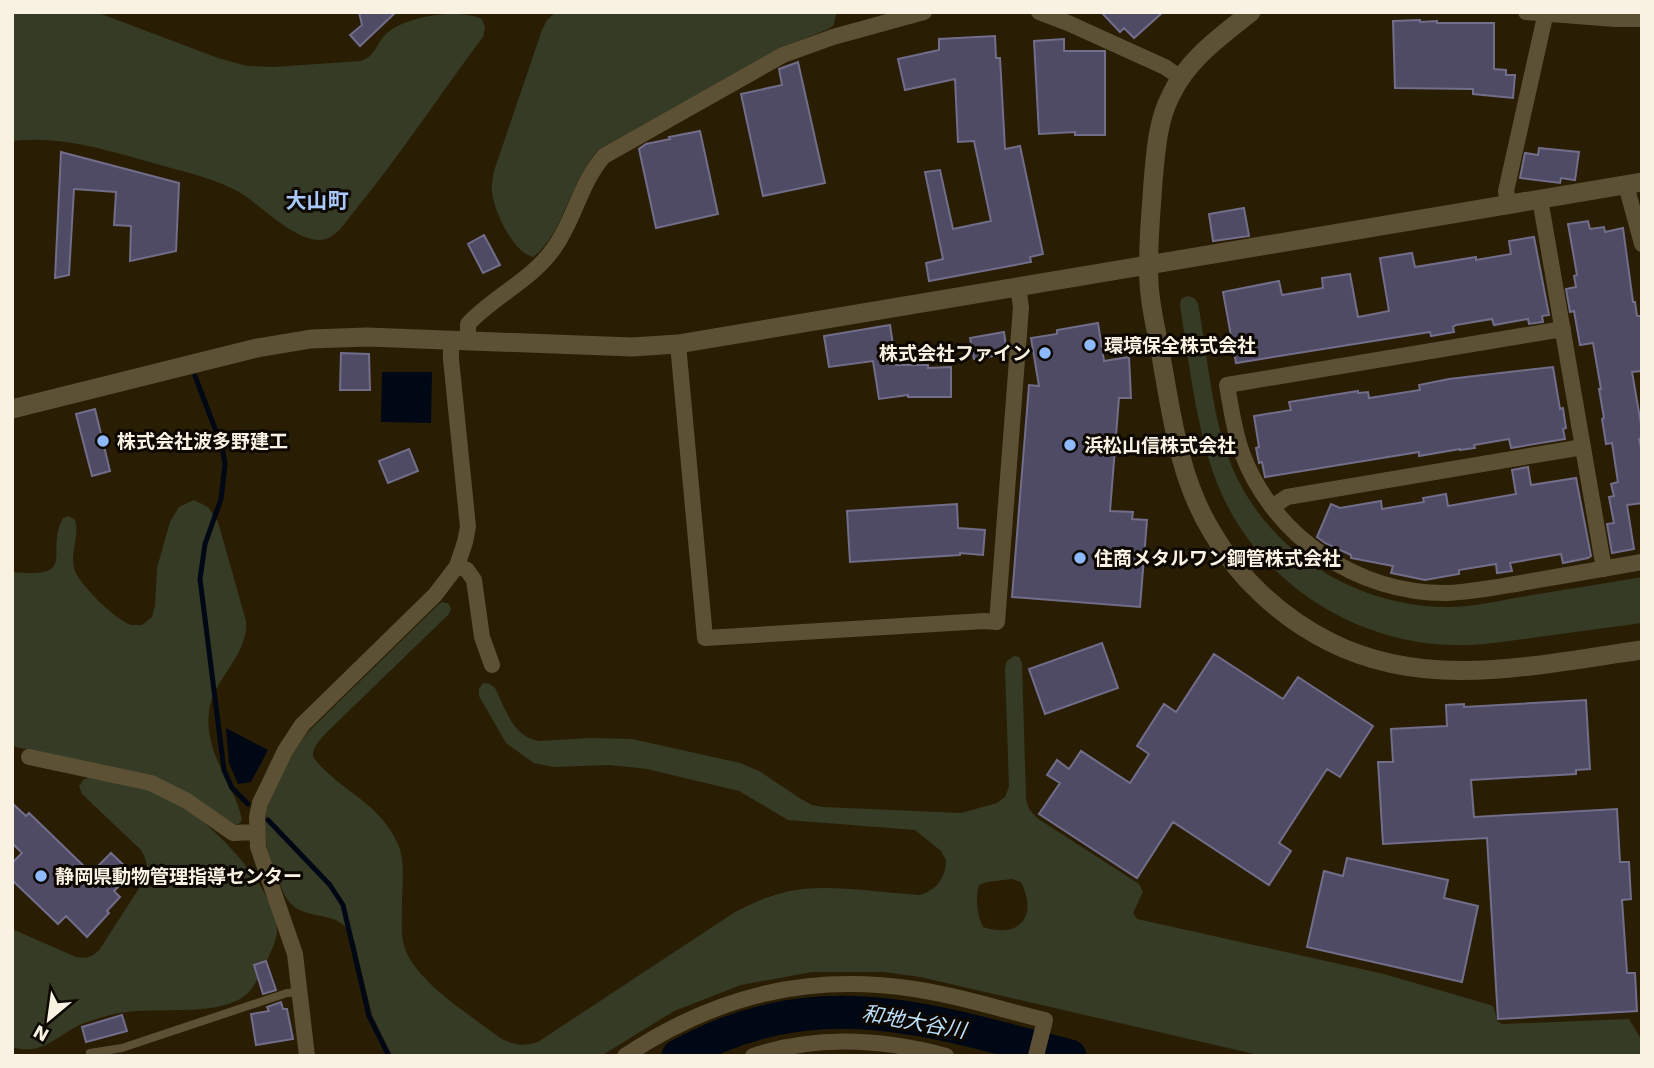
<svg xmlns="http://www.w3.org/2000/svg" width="1654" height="1068" viewBox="0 0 1654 1068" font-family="'Work Sans','Noto Sans JP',sans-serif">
  <rect width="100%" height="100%" fill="#291e03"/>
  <path fill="#363b26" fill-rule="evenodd" d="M 12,12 L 96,12 L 218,58 L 247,66 L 273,67 L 361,61 C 376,56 376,43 387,33 C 406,16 459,8 482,19 L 485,28 L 483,37 C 440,94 401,154 356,209 C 348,219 338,235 326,239 C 302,247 263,208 244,195 C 216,178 184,172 153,163 C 107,150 61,135 12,141 Z
    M 556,12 L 837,12 L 833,26 L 826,30 L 780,48 L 598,150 C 570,181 563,235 533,257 C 513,252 495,213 492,193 C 491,186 493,178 494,171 L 542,30 L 547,20 Z
    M 1187,296 L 1194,298 L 1198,303 C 1207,353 1211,406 1227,454 C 1260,547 1351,607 1448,607 C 1473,607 1497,601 1521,597 C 1562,590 1602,584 1642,577 L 1642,623 C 1605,628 1568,633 1531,638 C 1508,641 1485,645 1462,645 C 1353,647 1248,576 1213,472 C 1195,419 1189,361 1180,306 L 1181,299 Z
    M 194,500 L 208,507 L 218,522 L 246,621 C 249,655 213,679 209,711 C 204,755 233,780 242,819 L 240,823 L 235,825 L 191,795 L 153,777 L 12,746 L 12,572 C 80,579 44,553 63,518 L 69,516 L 75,520 C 80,535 70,552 74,568 C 77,583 117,621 131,625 C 133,625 141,625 142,625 L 152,617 L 155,606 L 157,568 L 170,522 L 179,507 Z
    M 443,602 L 449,604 L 451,609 L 449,614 L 329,730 C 322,738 312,746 313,757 C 337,789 377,801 396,840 C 406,858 402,883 402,903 C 402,919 400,937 406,951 C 419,984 472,1016 500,1038 C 514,1045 523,1047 538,1042 L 735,912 C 753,903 770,895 790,891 C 826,883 882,893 920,895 C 937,890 946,877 946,860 L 941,851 L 915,830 L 788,820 L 739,791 L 647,769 L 610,765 L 554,767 L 534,763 L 506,743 L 479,696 L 479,689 L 483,683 L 490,684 L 495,688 C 506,710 513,737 539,741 L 590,738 L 632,739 L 740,763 L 759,771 L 801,799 L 812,805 L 823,807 L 961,813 L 997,803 L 1005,797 L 1009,787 L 1005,668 L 1007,661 L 1014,656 L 1019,657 L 1022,663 L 1026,799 L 1029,809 L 1037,818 L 1139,884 L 1143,892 L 1133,913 L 1137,919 L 1384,974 L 1487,1004 L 1493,1006 L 1498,1022 L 1503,1024 L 1629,1019 L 1642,1041 L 1642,1056 L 1263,1056 L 920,977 L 884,972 L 812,972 L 741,985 L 674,1011 L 601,1056 L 392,1056 L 372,1015 L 354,940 C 341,910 319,921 296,908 C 285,901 281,887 277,876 C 272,862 266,849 265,834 C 262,798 288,758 309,731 L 439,604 ZM 1012,879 L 1021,882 C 1038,916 1020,939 983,927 C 977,915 975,898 979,885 L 987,882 Z
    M 92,777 C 111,781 131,784 149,790 C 170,798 192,811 208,826 C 232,847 277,896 277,930 C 277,940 271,951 267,960 C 259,976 253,994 236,1001 C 199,1017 149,1005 110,1015 C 99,1018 89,1021 79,1025 C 56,1037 41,1056 12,1047 L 12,929 L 76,957 C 87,959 92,957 100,949 L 145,879 C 149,867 147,861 141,850 L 82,794 L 79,786 L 84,779 Z"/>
  <path fill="#000715" d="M 382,372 L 432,372 L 431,423 L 381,422 Z
    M 226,728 L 268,750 L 251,782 L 238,784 L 229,763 Z"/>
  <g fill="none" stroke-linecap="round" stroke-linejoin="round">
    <path stroke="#000715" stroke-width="5" d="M 195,376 L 222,447 L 225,464 L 221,499 L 205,544 L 200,579 L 224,770 L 232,788 L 248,804
      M 268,820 L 330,885 L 343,905 L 369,1016 L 389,1056"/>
    <path stroke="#000715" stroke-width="33" d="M 678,1056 C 818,979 928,1020 1070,1056"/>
  </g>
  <path fill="#4f4b64" stroke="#716d8a" stroke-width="2" d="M 359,12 L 396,12 L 360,46 L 350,35 L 362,25 Z
    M 1101,12 L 1163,12 L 1134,38 L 1124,28 L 1120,32 Z
    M 1420,20 L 1420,22 L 1437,21 L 1437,23 L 1494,23 L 1494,69 L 1506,70 L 1506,75 L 1515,75 L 1513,98 L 1473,94 L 1473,89 L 1395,88 L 1393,21 Z
    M 995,36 L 996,58 L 1000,58 L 1005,149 L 1020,146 L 1043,254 L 1030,257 L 1031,262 L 929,281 L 926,263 L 943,259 L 925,172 L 940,170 L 953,229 L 991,221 L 974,141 L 958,142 L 955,79 L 905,90 L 898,59 L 939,50 L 939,39 Z
    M 1064,39 L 1064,51 L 1105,51 L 1105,135 L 1075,135 L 1075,132 L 1039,134 L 1034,41 Z
    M 798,62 L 825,183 L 763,196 L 741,94 L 782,85 L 779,69 Z
    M 700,131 L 718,214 L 656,228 L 639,149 L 646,144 L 670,139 L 669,137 Z
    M 1539,148 L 1579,152 L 1575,180 L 1561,178 L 1560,183 L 1520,178 L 1525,153 L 1538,155 Z
    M 61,152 L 179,183 L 176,251 L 130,261 L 131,226 L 114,225 L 116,192 L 74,189 L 69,275 L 55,278 Z
    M 1244,208 L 1249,236 L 1213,241 L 1209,214 Z
    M 1588,221 L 1590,229 L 1604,227 L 1605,232 L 1623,228 L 1633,302 L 1635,302 L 1637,316 L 1642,316 L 1642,371 L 1632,372 L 1642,430 L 1642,438 L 1639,439 L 1642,453 L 1642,503 L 1627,505 L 1634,549 L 1612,553 L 1607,524 L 1614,523 L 1609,497 L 1614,496 L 1611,484 L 1618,482 L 1612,443 L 1606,444 L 1602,419 L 1604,418 L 1599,389 L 1601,389 L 1593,343 L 1580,345 L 1574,311 L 1570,312 L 1566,289 L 1576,287 L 1574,276 L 1577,275 L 1568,224 Z
    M 484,235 L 500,265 L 483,273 L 468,244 Z
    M 1534,237 L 1549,315 L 1542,316 L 1543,322 L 1529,324 L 1528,319 L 1494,325 L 1492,319 L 1456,325 L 1453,327 L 1454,332 L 1431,336 L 1430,332 L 1236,363 L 1223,292 L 1279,281 L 1282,295 L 1323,288 L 1322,278 L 1350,274 L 1358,317 L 1389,311 L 1380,258 L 1412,253 L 1415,267 L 1476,257 L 1476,260 L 1511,254 L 1509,241 Z
    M 1098,323 L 1104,361 L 1129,357 L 1131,398 L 1119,398 L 1110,511 L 1133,512 L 1132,519 L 1147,520 L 1140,607 L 1012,597 L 1029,385 L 1039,386 L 1031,338 L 1057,334 L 1057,330 Z
    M 890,325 L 896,365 L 928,365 L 928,368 L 951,367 L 951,397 L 908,397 L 908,395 L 879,399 L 873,361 L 829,367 L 824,336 Z
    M 1004,332 L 1007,354 L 974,359 L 970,338 Z
    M 341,353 L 369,354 L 370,390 L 340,390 Z
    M 1553,367 L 1560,409 L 1563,408 L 1566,428 L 1563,429 L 1565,439 L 1511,448 L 1509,439 L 1474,445 L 1475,448 L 1460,450 L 1460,449 L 1419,456 L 1419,452 L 1265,477 L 1262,462 L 1259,463 L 1256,448 L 1259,447 L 1254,416 L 1291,410 L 1289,402 L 1358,391 L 1358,393 L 1368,392 L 1369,398 L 1420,390 L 1419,385 L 1449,379 Z
    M 95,409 L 110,471 L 92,476 L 76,414 Z
    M 409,449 L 418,471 L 388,483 L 379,461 Z
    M 1528,467 L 1531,485 L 1576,478 L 1591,556 L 1588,558 L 1563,563 L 1561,554 L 1510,563 L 1512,571 L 1497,573 L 1496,564 L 1459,570 L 1459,574 L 1425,580 L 1391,573 L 1393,566 L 1351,558 L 1351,555 L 1325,543 L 1317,537 L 1331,504 L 1340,508 L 1381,501 L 1382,509 L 1424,502 L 1423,498 L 1446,494 L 1448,506 L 1516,494 L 1512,470 Z
    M 957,504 L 958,528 L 985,530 L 983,555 L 960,553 L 960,555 L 850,562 L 847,511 Z
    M 1102,643 L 1118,688 L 1045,714 L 1029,669 Z
    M 1214,654 L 1283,699 L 1298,677 L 1373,726 L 1340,777 L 1327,769 L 1279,843 L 1291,851 L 1269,885 L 1173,822 L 1137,878 L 1039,814 L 1060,783 L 1047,775 L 1057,760 L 1069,769 L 1081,751 L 1130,783 L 1149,754 L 1137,746 L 1164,704 L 1176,712 Z
    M 1586,700 L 1590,769 L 1576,770 L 1576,774 L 1471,780 L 1474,817 L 1617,809 L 1620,862 L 1629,862 L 1631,899 L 1622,900 L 1627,973 L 1635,973 L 1637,1011 L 1498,1019 L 1487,838 L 1383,844 L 1378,762 L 1393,762 L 1391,729 L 1447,726 L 1446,705 L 1464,704 L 1464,707 Z
    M 12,803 L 26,816 L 29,813 L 91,873 L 111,853 L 132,873 L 114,891 L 120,897 L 107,911 L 109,913 L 87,937 L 66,916 L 58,924 L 12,880 L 12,863 L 22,853 L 12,843 Z
    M 1347,858 L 1448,880 L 1444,898 L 1478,906 L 1462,982 L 1307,947 L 1324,871 L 1343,876 Z
    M 266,961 L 276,990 L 263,994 L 254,965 Z
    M 281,1002 L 283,1009 L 287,1009 L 293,1039 L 256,1045 L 251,1014 L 269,1011 L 267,1007 Z
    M 122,1015 L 127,1031 L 86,1042 L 82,1027 Z"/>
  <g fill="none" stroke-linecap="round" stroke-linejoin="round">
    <path stroke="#5d5135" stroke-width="8" d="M 90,1053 L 122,1048 L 287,993 L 301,992"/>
    <path stroke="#5d5135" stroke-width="16" d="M 1039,12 L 1068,23 L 1165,67 L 1181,78
      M 1526,12 L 1615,19 L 1642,19
      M 1626,185 L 1642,244
      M 1540,199 L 1604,569
      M 1509,205 L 1506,191 L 1546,12
      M 1563,329 L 1227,385 C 1231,408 1234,431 1242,453 C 1274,537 1357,594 1448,593 C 1472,592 1497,587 1521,583 C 1561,576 1602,569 1642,562
      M 468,341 L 468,324 C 494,296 533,279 554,248 C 575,219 580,183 604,156 L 783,55 L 833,37 L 924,12
      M 678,344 L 705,638 L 984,621 L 997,622 L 1021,307 L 1018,287
      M 1272,507 L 1287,497 L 1583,447
      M 457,566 L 467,570 L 474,580 L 482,637 L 492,665
      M 29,757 L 151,783 L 187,801 L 233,833 L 256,832
      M 307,1056 L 295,954 L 258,847 L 257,817 L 260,803 L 285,751 L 302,725 L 435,595 L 457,566 L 465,542 L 468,527 L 451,359 L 451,340
      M 625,1056 C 715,996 807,973 914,989 C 958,995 1002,1010 1045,1020 L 1036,1056
      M 753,1056 C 816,1035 883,1039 946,1056"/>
    <path stroke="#5d5135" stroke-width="19" d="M 1251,12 C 1220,37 1188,59 1171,95 C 1157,122 1156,152 1153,182 C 1151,216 1147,249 1149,283 C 1150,307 1157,332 1161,356 C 1172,417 1179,478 1212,532 C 1239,579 1282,618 1330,642 C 1429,692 1538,664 1642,650
      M 12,409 L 257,348 L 311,339 L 367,337 L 632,347 L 678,344 L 1642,182"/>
  </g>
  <g fill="#8eb9fd" stroke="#0d0902" stroke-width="2.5">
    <circle cx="1090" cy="345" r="7"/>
    <circle cx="1045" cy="353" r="7"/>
    <circle cx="103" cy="441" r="7"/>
    <circle cx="1070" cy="445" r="7"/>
    <circle cx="1080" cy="558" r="7"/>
    <circle cx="41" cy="876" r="7"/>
  </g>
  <g text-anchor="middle" stroke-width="6" stroke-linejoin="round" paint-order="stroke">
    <g font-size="19" font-weight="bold" fill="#f9f2e2" stroke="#0d0902" text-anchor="start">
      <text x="1104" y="352">環境保全株式会社</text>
      <text x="1031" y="360" text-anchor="end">株式会社ファイン</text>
      <text x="117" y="448">株式会社波多野建工</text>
      <text x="1084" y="452">浜松山信株式会社</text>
      <text x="1094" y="565">住商メタルワン鋼管株式会社</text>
      <text x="55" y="883">静岡県動物管理指導センター</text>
    </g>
    <g font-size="21" font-weight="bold" fill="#a9c9fc" stroke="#0d0902">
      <text x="317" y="208">大山町</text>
    </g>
    <g font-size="21" font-style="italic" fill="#bce1ff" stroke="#0d0902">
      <text transform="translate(914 1022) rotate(10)" y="7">和地大谷川</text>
    </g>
  </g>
  <rect width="1654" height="1068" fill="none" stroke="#f9f2e2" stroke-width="28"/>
  <g transform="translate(49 1019) rotate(209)" stroke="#0d0902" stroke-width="5" paint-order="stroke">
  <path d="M0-5L12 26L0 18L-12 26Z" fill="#f9f2e2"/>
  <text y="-10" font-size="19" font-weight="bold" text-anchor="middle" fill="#f9f2e2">N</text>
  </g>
</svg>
